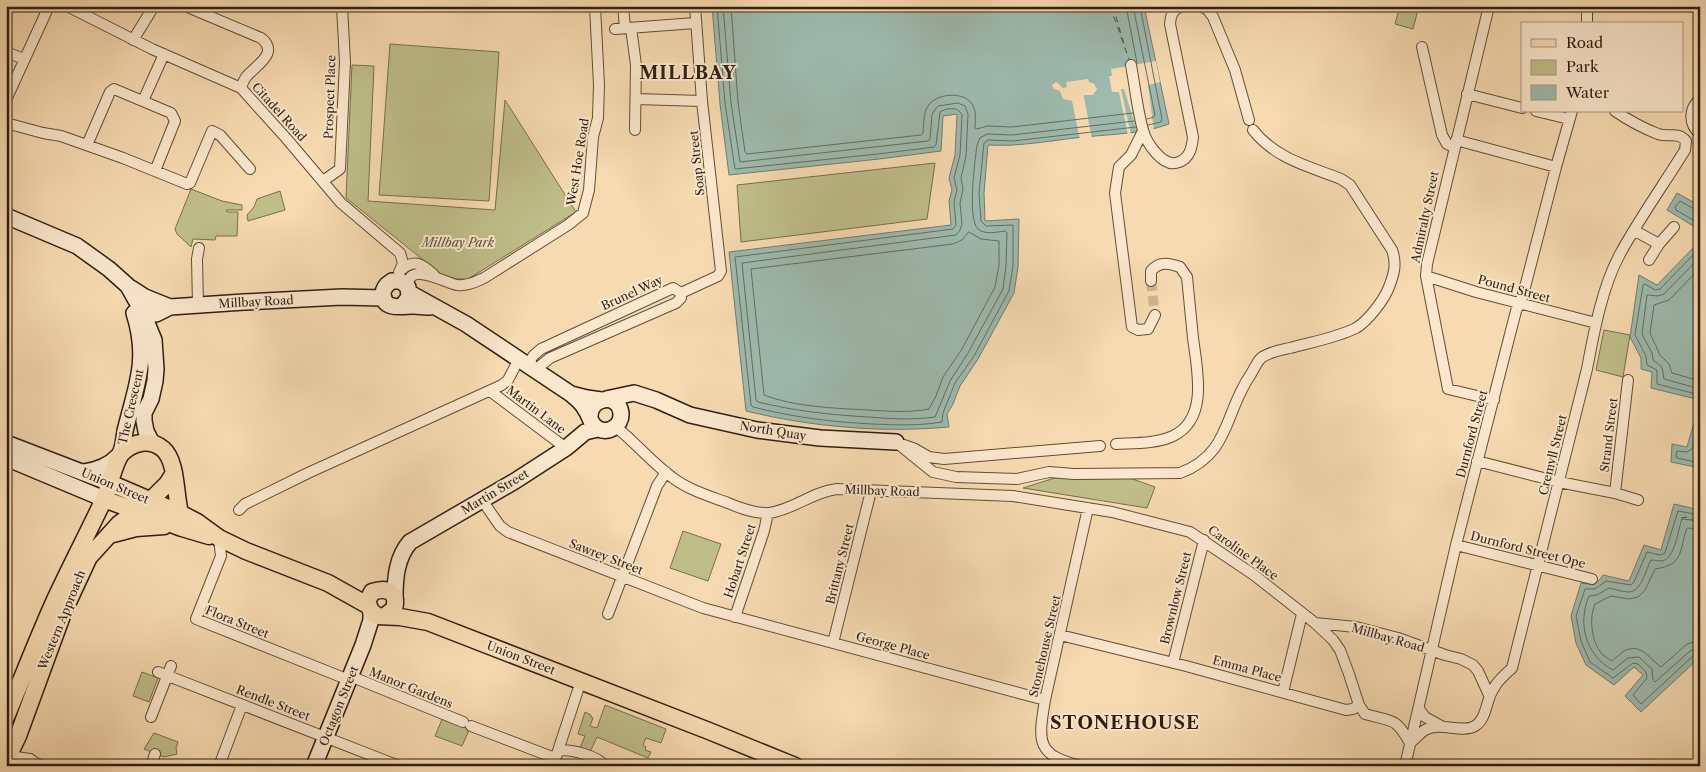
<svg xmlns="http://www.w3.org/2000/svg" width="1706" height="772" viewBox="0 0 1706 772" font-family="'Libre Caslon Text',serif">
  <rect width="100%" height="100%" fill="#f7dab1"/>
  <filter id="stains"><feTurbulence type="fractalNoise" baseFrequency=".004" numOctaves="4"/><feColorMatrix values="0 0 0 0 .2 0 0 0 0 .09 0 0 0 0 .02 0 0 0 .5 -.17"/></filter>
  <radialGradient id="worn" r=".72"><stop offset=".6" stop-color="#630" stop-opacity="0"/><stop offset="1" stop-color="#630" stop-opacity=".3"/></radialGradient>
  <path fill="#bfbe89" stroke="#766e4e" d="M 1400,6 L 1419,6 L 1413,29 L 1395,24 Z
    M 390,44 L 499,52 L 489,201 L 379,195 Z
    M 352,65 L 374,66 L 368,201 L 495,210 L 505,100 L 576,212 L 468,279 L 447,279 L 346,198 Z
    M 935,163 L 927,219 L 741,242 L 737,185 Z
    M 191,189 L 222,201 L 242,205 L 242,210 L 226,210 L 227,212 L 238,212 L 237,236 L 216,236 L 215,240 L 193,239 L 191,247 L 177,234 L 175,229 Z
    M 280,191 L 285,210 L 248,221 L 247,215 L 254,207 L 257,199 Z
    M 1604,330 L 1630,335 L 1623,377 L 1596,370 Z
    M 1061,476 L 1087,479 L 1130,478 L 1155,487 L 1147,508 L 1023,488 Z
    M 683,531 L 721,544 L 708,581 L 670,568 Z
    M 142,672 L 158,678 L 149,702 L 133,696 Z
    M 605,705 L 666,729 L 661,743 L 646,738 L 643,745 L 646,747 L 645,750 L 651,752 L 648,758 L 597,737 L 590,752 L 580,748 L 585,736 L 578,734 L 585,712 L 591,715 L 591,717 L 593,718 L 590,726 L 597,728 Z
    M 443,717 L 470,728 L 462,746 L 435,736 Z
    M 154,733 L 178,742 L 176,748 L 177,754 L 164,757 L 144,749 Z"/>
  <path fill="#9dbaae" stroke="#717c70" d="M 712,6 L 1144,6 L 1169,124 C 1142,134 1113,134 1084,137 C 1052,140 1021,147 988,145 L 984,193 L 985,221 L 1019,219 L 1018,267 L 1014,293 L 978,359 L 960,386 L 953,404 L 947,414 L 949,427 C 880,433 813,427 746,411 L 729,252 L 951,225 L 949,201 L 952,190 L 949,178 L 955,155 L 957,114 L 943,116 L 941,151 L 879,159 L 729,175 L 720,104 Z
    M 1677,193 L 1700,206 L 1700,230 L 1667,210 Z
    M 1700,241 L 1700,400 L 1651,388 L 1652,372 L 1641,369 L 1641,358 L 1630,337 L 1639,275 L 1657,285 Z
    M 1700,402 L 1700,468 L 1671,462 L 1672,444 L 1687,447 Z
    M 1674,504 L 1700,510 L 1700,657 L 1641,712 L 1625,696 L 1643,675 L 1634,667 L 1614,685 L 1586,665 L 1576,643 L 1571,616 L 1581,583 C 1592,585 1597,585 1603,575 L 1629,581 L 1644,545 L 1661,550 Z"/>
  <path fill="#f7dab1" d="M 1156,61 L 1160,82 L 1148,85 L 1154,131 L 1138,134 L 1124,89 L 1121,89 L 1131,135 L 1128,135 L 1119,92 L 1112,92 L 1109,76 L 1112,76 L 1111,69 Z
    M 1088,79 L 1089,82 L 1094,84 L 1097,89 L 1093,95 L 1084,95 L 1084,97 L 1092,139 L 1080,140 L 1072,101 L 1063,99 L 1060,91 L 1054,89 L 1052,85 L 1056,82 L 1058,83 L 1063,88 L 1067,87 L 1066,82 Z"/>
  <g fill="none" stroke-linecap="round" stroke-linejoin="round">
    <path stroke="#666c60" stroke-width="1" d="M 717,6 L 725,103 L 735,169 L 878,154 L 934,147 L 936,145 L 940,112 C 946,108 958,106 962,115 L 960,155 L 954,178 L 957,190 L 954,202 L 956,225 L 953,229 L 735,257 L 751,405 L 753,407 C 792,417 831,422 872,424 C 895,425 919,426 942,422 L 943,413 L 955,383 L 974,356 L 1009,291 L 1013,266 L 1013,225 L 986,226 L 981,221 L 979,193 L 984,143 L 988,140 L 1013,141 L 1136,127
      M 723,6 L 731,103 L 740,162 L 928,141 L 930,139 L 932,114 L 938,106 L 958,103 L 965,106 L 968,114 L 966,156 L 961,178 L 963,189 L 960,203 L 962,225 L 960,230 L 956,235 L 742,263 L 756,400 L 758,402 C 795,411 831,415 869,417 C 891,419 914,420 935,417 L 950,381 L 968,353 L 1003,289 L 1006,266 L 1007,233 L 1005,231 C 997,232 985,235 978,229 C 967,219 975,160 977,145 L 980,138 L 987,134 L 1012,135 L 1134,121
      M 731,6 L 738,102 L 745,152 L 747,154 L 921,135 L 923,133 C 924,124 923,113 928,106 C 936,93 964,91 972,104 C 977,111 975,120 975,128 L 977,129 L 987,126 L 1012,127 L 1133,113
      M 1126,6 L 1137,63
      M 1133,6 L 1155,115 L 1154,117 L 1147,119
      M 1140,6 L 1162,119 L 1161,122 L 1148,125
      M 1700,210 L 1696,210 L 1680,201 L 1675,207 L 1676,210 L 1700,224
      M 969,232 L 981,239 L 999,241 L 999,265 L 995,287 L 962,349 L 943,377 L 936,396 L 929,409 C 909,413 887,411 867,410 C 833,408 795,407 764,395 L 751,269 L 953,244 L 962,240 Z
      M 1700,248 L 1660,289 L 1655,290 L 1645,284 L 1643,285 L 1635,335 L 1646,356 L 1647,365 L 1657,370 L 1657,384 L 1700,395
      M 1700,257 L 1664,294 L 1658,296 L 1647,295 L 1642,334 L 1652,353 L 1653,360 L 1662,367 L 1664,379 L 1700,389
      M 1700,268 L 1669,300 L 1654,305 L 1650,333 L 1660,355 L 1669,364 L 1672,373 L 1700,381
      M 1700,421 L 1692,449 L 1687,452 L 1677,451 L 1676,456 L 1677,458 L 1700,463
      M 1700,515 L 1678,511 L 1665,553 L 1660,555 L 1647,552 L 1634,582 L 1631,585 L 1606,581 L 1595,589 L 1585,589 L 1576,616 L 1581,641 L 1590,662 L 1613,678 L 1633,663 L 1638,664 L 1646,672 L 1647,678 L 1633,695 L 1641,704 L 1694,655 L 1700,654
      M 1700,521 L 1682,519 C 1678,529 1675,559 1662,561 C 1658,561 1654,560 1651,560 C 1646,569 1642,591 1629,592 C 1622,592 1615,589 1609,588 L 1597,595 L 1589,596 C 1577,624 1586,656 1613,670 L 1628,658 L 1639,657 L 1652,669 L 1653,680 L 1655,682 L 1690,651 L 1700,648
      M 1700,529 L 1687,528 C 1679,551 1684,565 1655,569 L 1645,590 L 1638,597 L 1629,599 L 1611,596 L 1595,604 C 1589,618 1591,641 1602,654 C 1604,656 1609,659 1612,661 C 1616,658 1620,654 1624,651 C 1642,642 1650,660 1661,667 L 1687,644 L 1700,640"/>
    <path stroke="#4f4e42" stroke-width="1" stroke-dasharray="6 5" stroke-linecap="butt" d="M 1110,6 L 1130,62
      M 1113,6 L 1125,48
      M 1681,518 L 1688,517 L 1700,525"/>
    <path stroke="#cfb591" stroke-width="10" stroke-dasharray="10 5" stroke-linecap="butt" d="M 1151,281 L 1155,315"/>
    <g stroke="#604e3a" stroke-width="12">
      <path id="street" d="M 67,6 L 152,49 L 241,88 L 286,138 L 341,203 L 400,253 L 403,263 L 400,270
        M 185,6 L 261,38 C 280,53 256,65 246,77 C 244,80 242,84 241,88
        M 623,6 L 625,28
        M 1201,6 L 1208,10 L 1213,17 L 1235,70 L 1249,120
        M 1489,6 L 1427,264 L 1426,276 L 1448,389 L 1494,400
        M 1587,24 L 1587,6
        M 631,28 L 636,65 L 635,130
        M 615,29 L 695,23
        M 133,40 L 154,6
        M 1422,47 L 1442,135 L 1447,144 L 1454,147
        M 6,52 L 24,59
        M 1131,65 C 1135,86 1137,109 1143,130 C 1146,142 1163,169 1179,162 C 1190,158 1192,147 1193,137 L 1170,24 C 1171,13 1173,9 1184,6
        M 1467,94 L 1522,108
        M 636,99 L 702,101
        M 1700,99 C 1689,108 1688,124 1700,134
        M 6,100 L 49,6
        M 143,101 L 164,54
        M 1536,111 L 1569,119
        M 1615,111 C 1628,120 1643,128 1658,134 C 1669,138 1678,131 1686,141
        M 6,123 L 43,133 L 61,136 L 123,158 L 187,184 L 190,183 L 212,131 L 220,135 L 250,169
        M 1143,131 L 1131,155 L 1119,167 L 1115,193 L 1132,327 L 1138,330 L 1148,329 L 1155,315
        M 1456,140 L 1556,167
        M 87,145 L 110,92 L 114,89 L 171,113 L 175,121 L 155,171
        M 323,181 L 340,169 L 345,62 L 342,6
        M 1635,231 L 1659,244 L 1649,260
        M 1659,244 L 1674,227
        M 399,272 C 413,258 421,263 434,275
        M 1426,276 L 1476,292 L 1596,323
        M 408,287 C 407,260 445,283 457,285 C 467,286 475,282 484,278 L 568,225 L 583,213 L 589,190 L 593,137 L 598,118 L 599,85 L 595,6
        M 681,293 L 718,276 L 721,271 L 702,101 L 695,6
        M 198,305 L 197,259 L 199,248
        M 527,365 L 534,355 L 541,349 L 673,288 L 681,293 L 681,298 L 676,303 L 550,358 L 535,370
        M 490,391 L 566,448
        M 616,427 C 636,443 652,463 673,478 C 689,490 709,496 728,503 C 740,508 755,514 769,513 C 793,510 812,492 837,489 L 1013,496 L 1112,512 L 1190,532 L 1254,575 L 1315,623 L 1333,640 L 1340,650 L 1349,674 L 1359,705 L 1365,714 C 1392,722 1395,716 1410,743
        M 896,442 L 933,472 L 956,477 L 1017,479 L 1049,472 L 1074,474 L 1180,473 C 1231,454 1224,412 1251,374 C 1254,369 1257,362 1261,358 C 1269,352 1281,350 1290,348 C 1311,342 1336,338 1356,328 C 1368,321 1384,300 1389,287 C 1394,274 1397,264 1392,250 L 1350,185 L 1341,179 C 1308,166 1276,159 1253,130
        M 1116,444 C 1133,443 1156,444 1173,436 C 1209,419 1197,369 1193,338 C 1191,318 1189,297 1187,277 L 1180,267 C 1169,263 1159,261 1151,271 L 1151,281
        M 904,445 L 915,449 L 929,457 L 944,459 L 1100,446
        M 1477,461 L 1559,482 L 1615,493 L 1638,500
        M 1615,493 L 1628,380
        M 482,500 L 500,526 L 508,532 L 703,608 L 1045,700
        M 239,510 L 245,504 L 308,473 L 502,385 L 508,380 L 519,359
        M 219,538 L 221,556 L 196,619 L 349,680
        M 1456,545 L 1592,579
        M 608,614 L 657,486 L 666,472
        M 735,617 L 764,531 L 768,513
        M 1315,623 L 1356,627 L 1398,638 L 1445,655 L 1461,659 L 1473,665 L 1478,671 L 1489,695
        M 1060,635 L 1186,666 L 1346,710 L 1353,709 L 1359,705
        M 833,643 L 871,491
        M 1173,663 L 1204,540
        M 158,672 L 399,766
        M 350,676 L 463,722
        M 1283,692 L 1302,614
        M 1419,709 L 1425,717 L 1443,727
        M 151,717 L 171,666
        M 471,726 L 555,758
        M 1410,743 C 1415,739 1420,733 1425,730 C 1440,721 1461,734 1475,726 C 1487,719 1486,699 1494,688 C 1498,680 1506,674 1512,668 L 1587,369 C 1594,332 1602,287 1620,254 C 1639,219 1664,184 1685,150 L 1686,141
        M 558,751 C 569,748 598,756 605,766
        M 9,756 L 30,759 L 40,766
        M 151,766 L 155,754
        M 219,766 L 242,705
        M 553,766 L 578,690
        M 1081,766 C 1036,755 1038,742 1045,700 L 1088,508
        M 1405,766 L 1456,545 L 1516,311 L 1523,295 L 1556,167 L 1572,111"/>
    </g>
    <g stroke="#2e1f13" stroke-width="18">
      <path id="secondary" d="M 6,216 L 77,246 L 109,269 L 128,286 L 142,311 L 154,340 L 156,369 L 155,381 L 151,399 L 144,413 L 144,421 L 146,431 L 152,443
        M 131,288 L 145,297 L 170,307
        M 410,293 L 466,324 L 571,394 L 587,398 L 601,400
        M 402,306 L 409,297 L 408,287 L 401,281 L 392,281 C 387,284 383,288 383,294 C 383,311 403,306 413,306 C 419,306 424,307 430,307
        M 136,312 L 142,311 L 156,314 L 170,307 L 244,302 L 342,297 L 384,298
        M 572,395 C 577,399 582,403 585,409 C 590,415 590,424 597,428 C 608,435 622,426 621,413 C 619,393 589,396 590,418
        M 606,399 L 634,393 L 656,400 L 690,415 L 757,430 L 820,438 L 896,442
        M 6,443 L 110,483
        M 6,458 L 104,499
        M 84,472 C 97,470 109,466 118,456 C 123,451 124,438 125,431 C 136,386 149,360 134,313
        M 395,597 C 395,577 397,557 410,542 L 515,481 L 566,448 L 585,432 L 598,429
        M 314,766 L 363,645 L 371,620 L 371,611"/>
    </g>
    <g stroke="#2e1f13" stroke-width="19">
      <path id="primary" d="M 110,483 L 180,513 L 197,522 L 219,538 L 246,551 L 328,583 L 369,606
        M 104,499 L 182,528 L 209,536
        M 113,534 L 136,528 L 164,526
        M 385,616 L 394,609 C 399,591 386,587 372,592 L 367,602 L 371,611 L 377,616 L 400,617 L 428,622 L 709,731 L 795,766
        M 6,717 C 22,679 37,640 54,602 C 70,567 88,533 104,499 C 109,488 115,460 122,453 C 133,442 150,438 163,449 C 177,461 175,494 180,513
        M 6,761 L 18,736 L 63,613 L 89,557 L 119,524 L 150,501 L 167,484 L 174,473"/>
    </g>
    <use href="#street" stroke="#fae7cc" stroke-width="10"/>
    <use href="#secondary" stroke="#fae7cc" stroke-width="15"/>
    <use href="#primary" stroke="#f7dab1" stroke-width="16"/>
  </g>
  <g text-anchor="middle" stroke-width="4" stroke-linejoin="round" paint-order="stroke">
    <g font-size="12" fill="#2e1f13" stroke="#fae7cc">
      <text transform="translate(330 97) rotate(-88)" y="4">Prospect Place</text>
      <text transform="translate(279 112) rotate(48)" y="4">Citadel Road</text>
      <text transform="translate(578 162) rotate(-81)" y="4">West Hoe Road</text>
      <text transform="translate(697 163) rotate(-96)" y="4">Soap Street</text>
      <text transform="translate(1425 217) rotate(-78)" y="4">Admiralty Street</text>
      <text transform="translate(1514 289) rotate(15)" y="4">Pound Street</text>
      <text transform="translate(632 293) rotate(-25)" y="4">Brunel Way</text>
      <text transform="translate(256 302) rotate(-3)" y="4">Millbay Road</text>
      <text transform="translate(131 407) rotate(-77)" y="4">The Crescent</text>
      <text transform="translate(536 410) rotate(37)" y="4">Martin Lane</text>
      <text transform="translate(773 431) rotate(9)" y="4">North Quay</text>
      <text transform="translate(1472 434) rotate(-75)" y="4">Durnford Street</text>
      <text transform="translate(1609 435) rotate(-83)" y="4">Strand Street</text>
      <text transform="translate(1553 455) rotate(-76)" y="4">Cremyll Street</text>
      <text transform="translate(115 486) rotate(23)" y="4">Union Street</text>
      <text transform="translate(882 491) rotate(2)" y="4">Millbay Road</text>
      <text transform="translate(495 492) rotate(-31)" y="4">Martin Street</text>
      <text transform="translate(1528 550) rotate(14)" y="4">Durnford Street Ope</text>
      <text transform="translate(1243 553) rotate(36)" y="4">Caroline Place</text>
      <text transform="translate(606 557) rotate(21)" y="4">Sawrey Street</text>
      <text transform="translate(740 561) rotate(-72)" y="4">Hobart Street</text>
      <text transform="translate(840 564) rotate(-76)" y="4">Brittany Street</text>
      <text transform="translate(1176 598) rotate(-76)" y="4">Brownlow Street</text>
      <text transform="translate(62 620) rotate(-68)" y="4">Western Approach</text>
      <text transform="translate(237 622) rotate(22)" y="4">Flora Street</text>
      <text transform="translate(1388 638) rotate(16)" y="4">Millbay Road</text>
      <text transform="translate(893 646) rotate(15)" y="4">George Place</text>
      <text transform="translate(1045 646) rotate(-77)" y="4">Stonehouse Street</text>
      <text transform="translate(521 658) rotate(21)" y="4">Union Street</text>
      <text transform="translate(1247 669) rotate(15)" y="4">Emma Place</text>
      <text transform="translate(411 688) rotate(22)" y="4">Manor Gardens</text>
      <text transform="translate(273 703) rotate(21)" y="4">Rendle Street</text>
      <text transform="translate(339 706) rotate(-68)" y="4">Octagon Street</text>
    </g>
    <g font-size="12" font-style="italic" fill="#5a4f36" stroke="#fae7cc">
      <text x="458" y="247">Millbay Park</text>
    </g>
    <g font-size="18" font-weight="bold" letter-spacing="1" fill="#2e1f13" stroke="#fae7cc">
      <text x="688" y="79">MILLBAY</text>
      <text x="1125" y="729">STONEHOUSE</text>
    </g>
  </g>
  <rect width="1706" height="772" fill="none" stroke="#f7dab1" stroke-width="25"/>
  <rect x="8" y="8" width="1691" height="757" fill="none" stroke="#2e1f13" stroke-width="2.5"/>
  <rect x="12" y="12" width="1681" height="747" fill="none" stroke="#2e1f13"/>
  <rect x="1521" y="22" width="162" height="90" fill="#fae7cc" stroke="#a89782"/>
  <rect x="1531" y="39" width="25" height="8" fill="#f7dab1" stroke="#a89782"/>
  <text x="1566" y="48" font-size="15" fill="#2e1f13">Road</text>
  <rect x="1531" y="60" width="25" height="15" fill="#bfbe89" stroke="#a89782"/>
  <text x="1566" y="72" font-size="15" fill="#2e1f13">Park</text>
  <rect x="1531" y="85" width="25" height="15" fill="#9dbaae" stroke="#a89782"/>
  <text x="1566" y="98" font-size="15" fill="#2e1f13">Water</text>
  <rect width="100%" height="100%" filter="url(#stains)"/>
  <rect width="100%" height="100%" fill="url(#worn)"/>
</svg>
